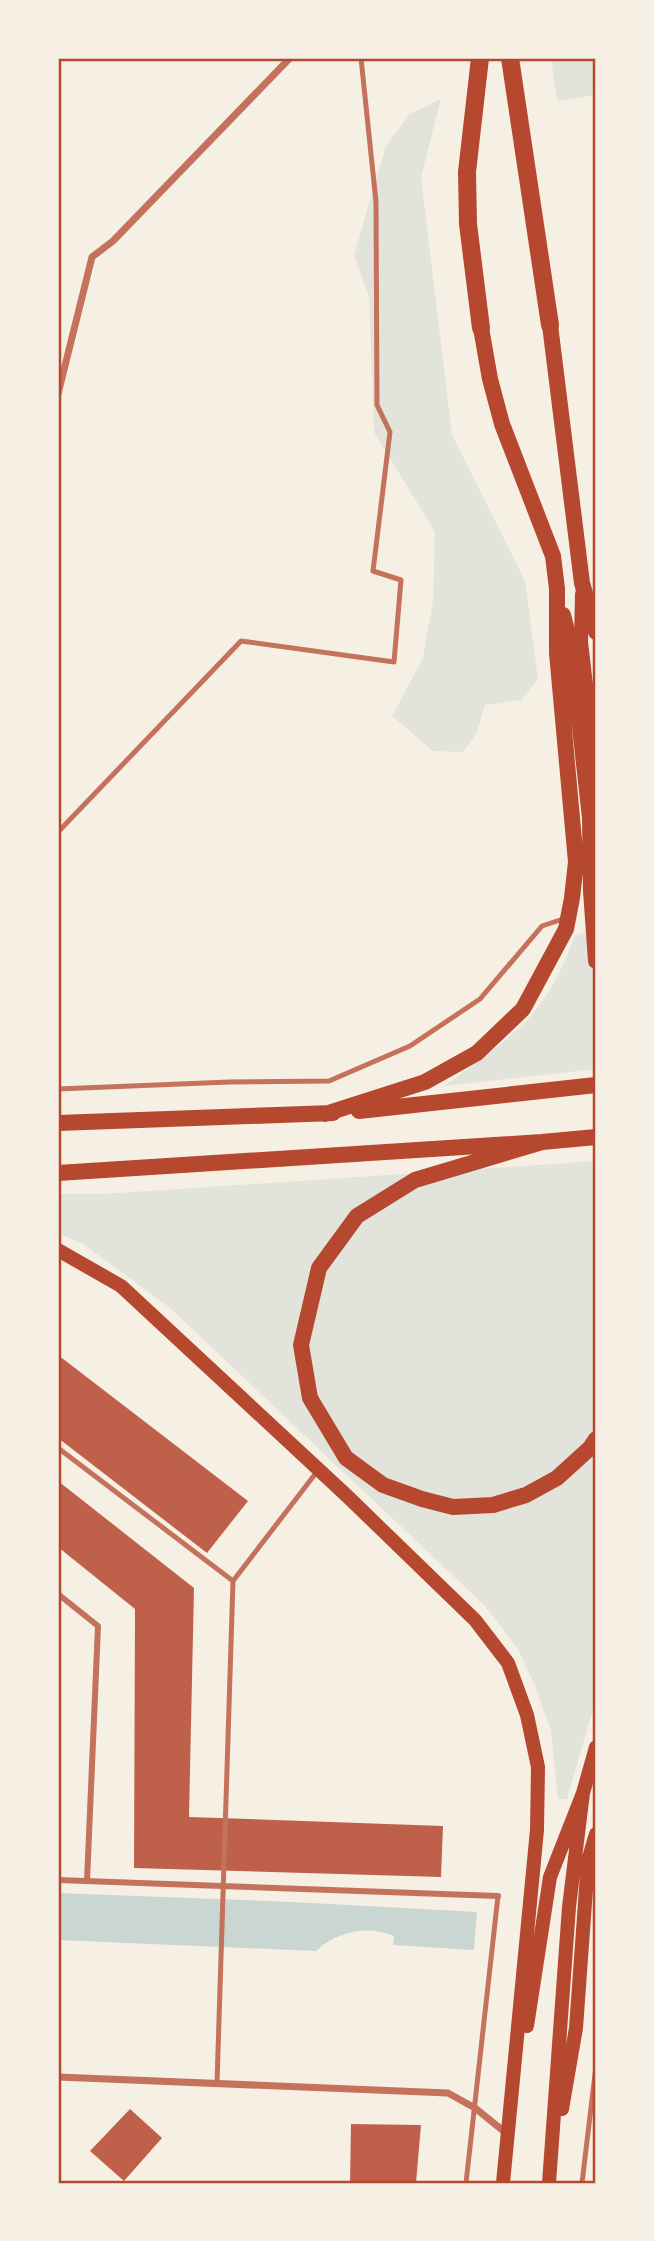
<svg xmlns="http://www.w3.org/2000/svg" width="654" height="2241" viewBox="0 0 654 2241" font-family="Raleway,sans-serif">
  <rect width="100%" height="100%" fill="#f6efe4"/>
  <path fill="#e2e4dc" d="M 551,58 L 596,58 L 596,95 L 557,101 Z
    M 441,99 L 421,177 L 452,435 L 525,581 L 538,679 L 521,700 L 485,705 L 476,735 L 463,752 L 433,751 L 392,716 L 423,658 L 433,601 L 435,532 L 374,432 L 369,297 L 354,255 L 386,146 L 410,114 Z
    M 596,930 L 596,1069 L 444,1086 C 484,1057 532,1026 555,981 C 563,966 569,950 575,935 Z
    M 596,1161 L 596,1699 L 567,1799 L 558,1799 L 551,1731 L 535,1686 L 518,1649 L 485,1606 L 169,1307 L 83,1244 L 58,1233 L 58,1194 L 103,1194 Z"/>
  <path fill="#c9d6d2" d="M 58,1893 L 292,1902 L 477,1912 L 474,1950 L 393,1945 L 394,1936 C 367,1925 338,1931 316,1951 L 58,1940 Z"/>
  <path fill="#bf614a" d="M 58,1355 L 248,1501 L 207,1553 L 58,1438 Z
    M 58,1481 L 194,1588 L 189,1817 L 443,1826 L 441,1877 L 134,1868 L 135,1609 L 58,1547 Z
    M 130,2109 L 162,2138 L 124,2181 L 90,2151 Z
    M 351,2124 L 421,2125 L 416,2183 L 350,2183 Z"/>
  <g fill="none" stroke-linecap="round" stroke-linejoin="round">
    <path stroke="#c5725c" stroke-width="5" d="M 58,832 L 241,641 L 394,662 L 401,580 L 373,571 L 390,432 L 377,405 L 376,202 L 361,58
      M 58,1089 L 229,1082 L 329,1081 L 410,1046 L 480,999 L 542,926 L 563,919
      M 58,1448 L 233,1581 L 319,1469
      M 217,2083 L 233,1581
      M 466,2183 L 498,1896
      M 582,2183 L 596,2066"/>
    <path stroke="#c5725c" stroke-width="6" d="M 58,1594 L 98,1626 L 87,1881
      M 58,1880 L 498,1896"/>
    <path stroke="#c5725c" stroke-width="7" d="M 58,394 L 92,257 L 113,241 L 290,58
      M 58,2077 L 448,2093 L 475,2108 L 506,2133"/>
    <path stroke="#b5482f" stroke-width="14" d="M 582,594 L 581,642 L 596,770
      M 58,1250 L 121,1286 L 346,1495 L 475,1620 L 508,1663 L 527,1715 L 538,1767 L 537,1830 L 503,2183
      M 583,1793 L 596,1747
      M 527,2026 L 550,1877 L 583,1793 L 569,1907 L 549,2183
      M 562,2109 L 576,2028 L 588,1861 L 596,1834"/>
    <path stroke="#b5482f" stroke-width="16" d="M 550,325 L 582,583 L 596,632
      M 563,615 L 571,646 L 590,818 L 591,891 L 596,961
      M 359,1111 L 596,1085
      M 325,1114 L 425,1082 L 477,1053 L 523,1009 L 566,929 L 572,898 L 576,862 L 557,653 L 557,589 L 553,556 L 502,424 L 490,379 L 481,328
      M 58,1123 L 333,1113
      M 542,1142 L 415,1180 L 357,1216 L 319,1268 L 301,1345 L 310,1398 L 346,1458 L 383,1485 L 422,1499 L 453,1507 L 493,1505 L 526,1495 L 557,1478 L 590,1448 L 596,1439
      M 58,1173 L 542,1142 L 596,1137"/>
    <path stroke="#b5482f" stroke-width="18" d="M 480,58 L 467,172 L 468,224 L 481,328
      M 510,58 L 550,325"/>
  </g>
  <rect width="654" height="2241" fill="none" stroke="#f6efe4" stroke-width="119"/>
  <rect x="60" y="60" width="534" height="2122" fill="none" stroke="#b5482f" stroke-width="2.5"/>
</svg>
